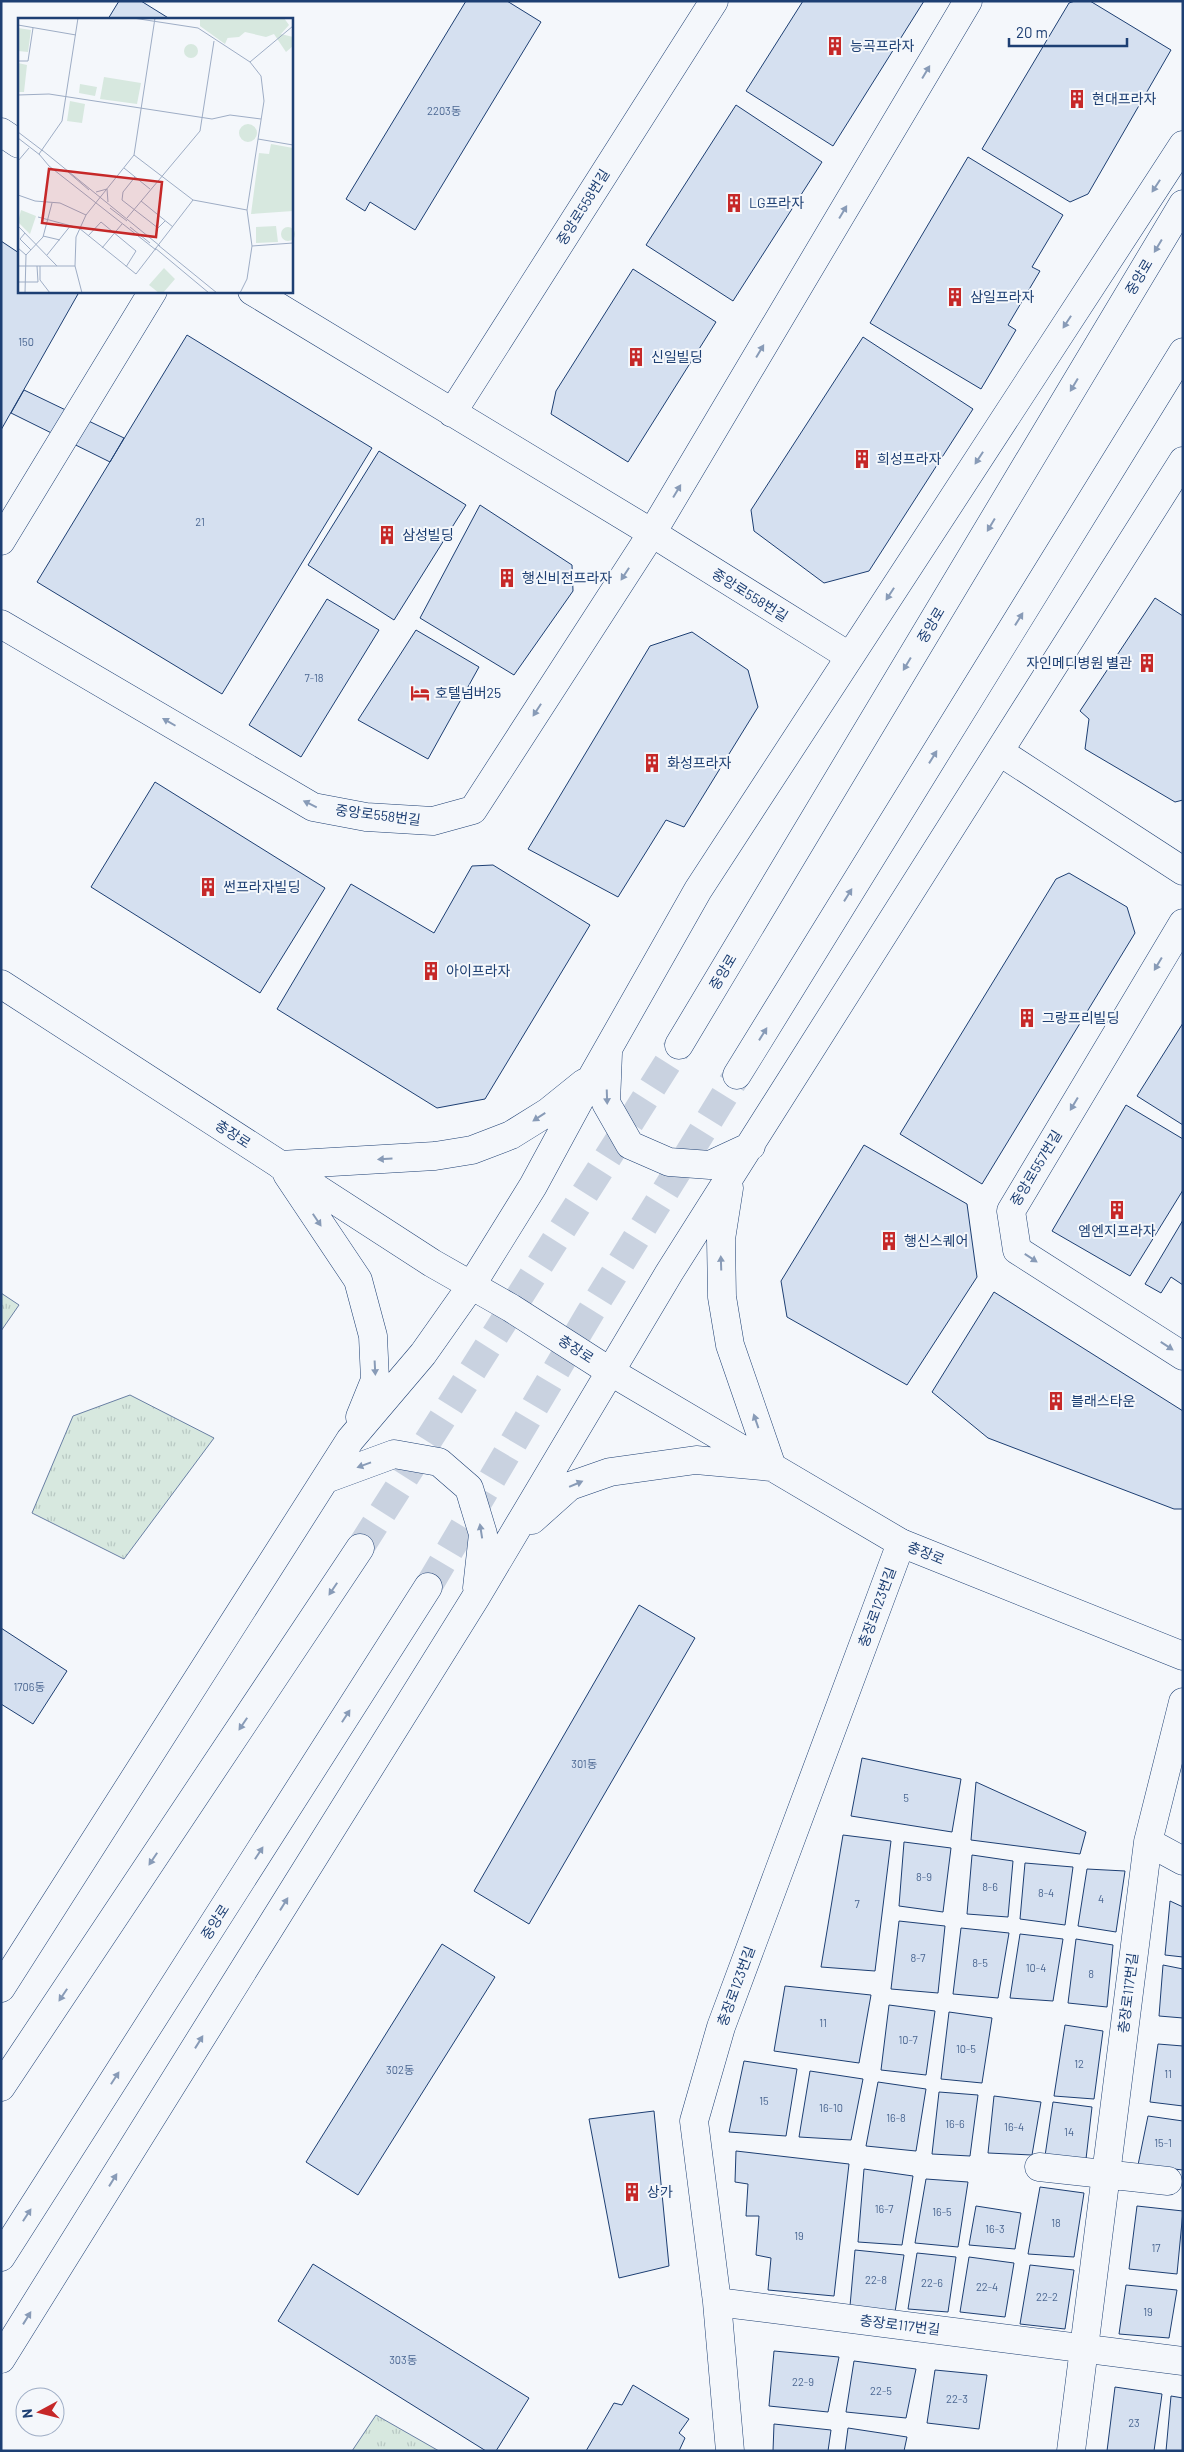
<svg xmlns="http://www.w3.org/2000/svg" width="1184" height="2452" viewBox="0 0 1184 2452" font-family="Barlow,'Noto Sans KR',sans-serif">
  <defs>
    <pattern id="grass-tufts" width="24" height="20" patternUnits="userSpaceOnUse" patternTransform="scale(1.25)"><rect width="24" height="20" fill="#d7e8df"/><path d="M3 7l-1-3M5 7V3M7 7l1-3M15 17l-1-3M17 17v-4M19 17l1-3" fill="none" stroke="#b8c8c3"/></pattern>
  </defs>
  <rect width="100%" height="100%" fill="#f4f7fb"/>
  <path fill="url(#grass-tufts)" stroke="#687fa3" d="M 1,1293 L 19,1305 L 1,1331 Z
    M 130,1395 L 214,1438 L 124,1559 L 32,1513 L 73,1416 Z
    M 376,2415 L 439,2451 L 352,2451 Z"/>
  <path fill="#d5e0f0" stroke="#1d3f73" d="M 119,1 L 141,1 L 170,19 L 108,19 Z
    M 466,1 L 507,1 L 541,22 L 415,230 L 370,202 L 365,211 L 346,199 Z
    M 803,1 L 924,1 L 833,146 L 746,91 Z
    M 1075,1 L 1090,1 L 1171,50 L 1088,194 L 1070,202 L 982,149 L 1069,3 Z
    M 736,105 L 822,162 L 733,301 L 646,245 Z
    M 968,157 L 1063,215 L 1032,267 L 1040,271 L 1008,325 L 1016,330 L 981,389 L 870,323 Z
    M 1,241 L 19,253 L 19,291 L 74,291 L 78,294 L 1,430 Z
    M 633,269 L 716,322 L 628,462 L 551,414 L 556,391 Z
    M 187,335 L 372,448 L 222,694 L 37,582 Z
    M 863,337 L 973,409 L 869,571 L 824,583 L 754,531 L 751,510 Z
    M 24,390 L 124,438 L 110,462 L 11,413 Z
    M 379,451 L 466,505 L 394,620 L 308,565 Z
    M 480,505 L 572,565 L 573,591 L 514,675 L 420,618 Z
    M 1155,598 L 1183,616 L 1183,800 L 1175,802 L 1085,749 L 1089,719 L 1080,711 Z
    M 327,599 L 379,630 L 301,757 L 249,725 Z
    M 416,630 L 479,667 L 428,759 L 358,720 Z
    M 692,632 L 748,670 L 758,707 L 684,827 L 666,820 L 618,897 L 528,849 L 650,646 Z
    M 155,782 L 325,888 L 260,993 L 91,887 Z
    M 493,865 L 590,925 L 485,1099 L 437,1108 L 277,1009 L 351,884 L 434,933 L 472,866 Z
    M 1069,873 L 1127,907 L 1135,933 L 982,1184 L 900,1134 L 1056,879 Z
    M 1183,1023 L 1183,1125 L 1137,1096 Z
    M 1126,1105 L 1183,1139 L 1183,1190 L 1130,1276 L 1052,1231 Z
    M 864,1145 L 967,1204 L 977,1277 L 907,1385 L 787,1317 L 781,1281 Z
    M 1183,1220 L 1183,1285 L 1171,1277 L 1161,1293 L 1145,1284 Z
    M 994,1292 L 1183,1411 L 1183,1509 L 1174,1509 L 988,1438 L 932,1392 Z
    M 639,1605 L 695,1638 L 529,1924 L 474,1891 Z
    M 1,1628 L 67,1671 L 33,1724 L 1,1704 Z
    M 862,1758 L 961,1779 L 952,1832 L 851,1816 Z
    M 976,1782 L 1086,1832 L 1080,1854 L 971,1840 Z
    M 843,1835 L 891,1841 L 875,1971 L 821,1967 Z
    M 904,1842 L 951,1848 L 943,1912 L 899,1906 Z
    M 972,1855 L 1013,1861 L 1008,1917 L 967,1914 Z
    M 1025,1863 L 1073,1867 L 1065,1925 L 1020,1919 Z
    M 1087,1869 L 1125,1871 L 1116,1932 L 1078,1926 Z
    M 1170,1901 L 1183,1907 L 1183,1957 L 1165,1955 Z
    M 899,1921 L 945,1926 L 938,1993 L 891,1989 Z
    M 961,1928 L 1009,1933 L 998,1998 L 953,1994 Z
    M 1020,1934 L 1063,1939 L 1053,2001 L 1010,1998 Z
    M 1076,1939 L 1113,1945 L 1107,2007 L 1068,2003 Z
    M 442,1944 L 495,1977 L 358,2195 L 306,2162 Z
    M 1163,1965 L 1183,1969 L 1183,2018 L 1159,2016 Z
    M 785,1986 L 871,1995 L 859,2063 L 774,2051 Z
    M 889,2005 L 935,2011 L 926,2075 L 881,2070 Z
    M 949,2012 L 992,2018 L 982,2083 L 941,2079 Z
    M 1065,2025 L 1103,2031 L 1094,2099 L 1054,2096 Z
    M 1158,2044 L 1183,2046 L 1183,2106 L 1150,2102 Z
    M 744,2061 L 797,2069 L 786,2136 L 729,2132 Z
    M 810,2071 L 863,2079 L 851,2140 L 799,2137 Z
    M 878,2082 L 926,2089 L 916,2151 L 866,2146 Z
    M 939,2092 L 978,2095 L 970,2156 L 932,2154 Z
    M 994,2096 L 1041,2102 L 1032,2155 L 988,2153 Z
    M 1053,2102 L 1092,2107 L 1086,2159 L 1045,2156 Z
    M 654,2111 L 669,2266 L 619,2278 L 589,2119 Z
    M 1148,2116 L 1183,2121 L 1183,2170 L 1138,2165 Z
    M 736,2151 L 849,2164 L 834,2296 L 768,2290 L 771,2258 L 756,2255 L 759,2216 L 746,2216 L 748,2184 L 735,2182 Z
    M 864,2169 L 913,2176 L 902,2245 L 858,2242 Z
    M 926,2179 L 968,2182 L 958,2247 L 915,2243 Z
    M 1040,2187 L 1084,2193 L 1074,2257 L 1028,2254 Z
    M 976,2206 L 1021,2213 L 1015,2249 L 969,2245 Z
    M 1137,2206 L 1183,2211 L 1177,2274 L 1129,2269 Z
    M 855,2250 L 904,2255 L 895,2312 L 850,2306 Z
    M 917,2253 L 956,2257 L 948,2312 L 908,2309 Z
    M 969,2257 L 1014,2263 L 1005,2317 L 960,2312 Z
    M 313,2264 L 529,2398 L 496,2451 L 486,2451 L 278,2321 Z
    M 1030,2265 L 1074,2270 L 1065,2329 L 1020,2324 Z
    M 1126,2285 L 1177,2290 L 1169,2338 L 1119,2334 Z
    M 774,2351 L 839,2357 L 828,2412 L 769,2406 Z
    M 854,2361 L 916,2369 L 906,2418 L 846,2412 Z
    M 935,2370 L 987,2375 L 979,2429 L 927,2423 Z
    M 633,2385 L 689,2419 L 679,2433 L 685,2438 L 679,2451 L 586,2451 L 614,2403 L 622,2405 Z
    M 1115,2387 L 1162,2394 L 1154,2451 L 1107,2451 Z
    M 1171,2396 L 1183,2398 L 1183,2451 L 1166,2451 Z
    M 774,2424 L 831,2430 L 828,2451 L 773,2451 Z
    M 848,2428 L 907,2437 L 904,2451 L 845,2451 Z"/>
  <g fill="none" stroke-linecap="round" stroke-linejoin="round">
    <path stroke="#c9d2e0" stroke-width="28" stroke-dasharray="28 14" stroke-linecap="butt" d="M 360,1548 L 679,1045
      M 428,1587 L 590,1313 L 737,1075"/>
    <g stroke="#1d3f73" stroke-width="29">
      <path id="street" d="M 1,132 L 19,144
        M 252,291 L 652,533 L 849,656
        M 452,413 L 714,1
        M 1,541 L 153,291
        M 1,624 L 313,807 L 366,817 L 433,821 L 473,810 L 652,533 L 968,1
        M 1000,752 L 1183,871
        M 1183,923 L 1011,1211 L 1017,1250 L 1183,1356
        M 1148,1842 L 1183,1861
        M 1039,2167 L 1168,2181
        M 717,2302 L 1183,2361
        M 730,2451 L 717,2302 L 694,2121 L 721,2027 L 901,1543
        M 1071,2451 L 1148,1842 L 1183,1702"/>
    </g>
    <g stroke="#1d3f73" stroke-width="29">
      <path id="primary" d="M 1,984 L 432,1263 L 511,1308 L 611,1372 L 901,1543 L 1183,1656
        M 679,1045 L 1183,204
        M 608,1053 L 606,1103 L 630,1145 L 669,1162 L 710,1165 L 751,1146
        M 737,1075 L 1183,352
        M 280,1165 L 435,1156 L 472,1150 L 511,1135 L 548,1112 L 584,1083
        M 287,1174 L 358,1280 L 373,1336 L 375,1380 L 360,1417
        M 326,1479 L 394,1454 L 439,1462 L 469,1488 L 483,1534 L 477,1588
        M 532,1520 L 570,1486 L 610,1472 L 696,1460 L 772,1467 L 730,1345 L 722,1297 L 721,1239 L 729,1188
        M 1,1988 L 350,1440 L 423,1354 L 471,1286 L 533,1186 L 592,1077 L 698,890 L 1183,145
        M 1,2087 L 360,1548
        M 1,2257 L 428,1587
        M 1,2359 L 476,1597 L 669,1273 L 1183,461"/>
    </g>
    <use href="#street" stroke="#f4f7fb" stroke-width="28"/>
    <use href="#primary" stroke="#f4f7fb" stroke-width="28"/>
  </g>
  <defs><path id="oneway-solid" d="M-6-.8H1V-3.2L6.5 0L1 3.2V.8H-6Z" transform="scale(1.25)"/></defs>
  <g fill="#889bb7">
    <use href="#oneway-solid" transform="translate(926 72) rotate(-59)"/>
    <use href="#oneway-solid" transform="translate(1156 186) rotate(123)"/>
    <use href="#oneway-solid" transform="translate(843 212) rotate(-59)"/>
    <use href="#oneway-solid" transform="translate(1158 246) rotate(121)"/>
    <use href="#oneway-solid" transform="translate(1067 322) rotate(123)"/>
    <use href="#oneway-solid" transform="translate(760 351) rotate(-59)"/>
    <use href="#oneway-solid" transform="translate(1074 385) rotate(121)"/>
    <use href="#oneway-solid" transform="translate(979 458) rotate(123)"/>
    <use href="#oneway-solid" transform="translate(677 491) rotate(-59)"/>
    <use href="#oneway-solid" transform="translate(991 525) rotate(121)"/>
    <use href="#oneway-solid" transform="translate(625 574) rotate(123)"/>
    <use href="#oneway-solid" transform="translate(890 594) rotate(123)"/>
    <use href="#oneway-solid" transform="translate(1019 619) rotate(-58)"/>
    <use href="#oneway-solid" transform="translate(907 664) rotate(121)"/>
    <use href="#oneway-solid" transform="translate(537 710) rotate(123)"/>
    <use href="#oneway-solid" transform="translate(169 722) rotate(-150)"/>
    <use href="#oneway-solid" transform="translate(933 757) rotate(-58)"/>
    <use href="#oneway-solid" transform="translate(310 804) rotate(-154)"/>
    <use href="#oneway-solid" transform="translate(848 895) rotate(-58)"/>
    <use href="#oneway-solid" transform="translate(1158 964) rotate(121)"/>
    <use href="#oneway-solid" transform="translate(763 1034) rotate(-58)"/>
    <use href="#oneway-solid" transform="translate(607 1097) rotate(88)"/>
    <use href="#oneway-solid" transform="translate(1074 1104) rotate(121)"/>
    <use href="#oneway-solid" transform="translate(539 1117) rotate(147)"/>
    <use href="#oneway-solid" transform="translate(385 1159) rotate(177)"/>
    <use href="#oneway-solid" transform="translate(317 1220) rotate(56)"/>
    <use href="#oneway-solid" transform="translate(1031 1258) rotate(33)"/>
    <use href="#oneway-solid" transform="translate(721 1263) rotate(-92)"/>
    <use href="#oneway-solid" transform="translate(1167 1346) rotate(33)"/>
    <use href="#oneway-solid" transform="translate(375 1368) rotate(87)"/>
    <use href="#oneway-solid" transform="translate(756 1421) rotate(-109)"/>
    <use href="#oneway-solid" transform="translate(364 1465) rotate(160)"/>
    <use href="#oneway-solid" transform="translate(576 1484) rotate(-23)"/>
    <use href="#oneway-solid" transform="translate(481 1531) rotate(-99)"/>
    <use href="#oneway-solid" transform="translate(333 1589) rotate(124)"/>
    <use href="#oneway-solid" transform="translate(346 1716) rotate(-57)"/>
    <use href="#oneway-solid" transform="translate(243 1724) rotate(124)"/>
    <use href="#oneway-solid" transform="translate(259 1853) rotate(-57)"/>
    <use href="#oneway-solid" transform="translate(153 1859) rotate(124)"/>
    <use href="#oneway-solid" transform="translate(284 1904) rotate(-58)"/>
    <use href="#oneway-solid" transform="translate(63 1995) rotate(124)"/>
    <use href="#oneway-solid" transform="translate(199 2042) rotate(-58)"/>
    <use href="#oneway-solid" transform="translate(115 2078) rotate(-57)"/>
    <use href="#oneway-solid" transform="translate(113 2180) rotate(-58)"/>
    <use href="#oneway-solid" transform="translate(27 2215) rotate(-57)"/>
    <use href="#oneway-solid" transform="translate(27 2318) rotate(-58)"/>
  </g>
  <defs>
    <g id="building-bare" transform="scale(1.5)"><path d="M-4-6H4V6H1V3H-1V6H-4ZM-2.5-4.3h1.7v1.8h-1.7ZM.8-4.3h1.7v1.8H.8ZM-2.5-1h1.7V.8h-1.7ZM.8-1h1.7V.8H.8Z" fill="#c62828" stroke="#f4f7fb" stroke-width="2.5" paint-order="stroke"/></g>
    <g id="hotel-bare" transform="scale(1.5)"><path d="M-6-4.5h1.5V1H6V5H4.5V3h-9V5H-6ZM-4 0a1.8 1.8 0 1 1 3.6 0ZM.5 0V-2.5h3Q6-2.5 6 0Z" fill="#c62828" stroke="#f4f7fb" stroke-width="2.5" paint-order="stroke"/></g>
  </defs>
  <g fill-rule="evenodd">
    <use href="#building-bare" x="835" y="46"/>
    <use href="#building-bare" x="1077" y="99"/>
    <use href="#building-bare" x="734" y="203"/>
    <use href="#building-bare" x="955" y="297"/>
    <use href="#building-bare" x="636" y="357"/>
    <use href="#building-bare" x="862" y="459"/>
    <use href="#building-bare" x="387" y="535"/>
    <use href="#building-bare" x="507" y="578"/>
    <use href="#building-bare" x="1147" y="663"/>
    <use href="#hotel-bare" x="420" y="693"/>
    <use href="#building-bare" x="652" y="763"/>
    <use href="#building-bare" x="208" y="887"/>
    <use href="#building-bare" x="431" y="971"/>
    <use href="#building-bare" x="1027" y="1018"/>
    <use href="#building-bare" x="1117" y="1210"/>
    <use href="#building-bare" x="889" y="1241"/>
    <use href="#building-bare" x="1056" y="1401"/>
    <use href="#building-bare" x="632" y="2192"/>
  </g>
  <g text-anchor="middle" stroke-width="4" stroke-linejoin="round" paint-order="stroke">
    <g font-size="11" fill="#4b6792">
      <text x="444" y="115">2203동</text>
      <text x="26" y="346">150</text>
      <text x="200" y="526">21</text>
      <text x="314" y="682">7-18</text>
      <text x="29" y="1691">1706동</text>
      <text x="584" y="1768">301동</text>
      <text x="906" y="1802">5</text>
      <text x="924" y="1881">8-9</text>
      <text x="990" y="1891">8-6</text>
      <text x="1046" y="1897">8-4</text>
      <text x="1101" y="1903">4</text>
      <text x="857" y="1908">7</text>
      <text x="918" y="1962">8-7</text>
      <text x="980" y="1967">8-5</text>
      <text x="1036" y="1972">10-4</text>
      <text x="1091" y="1978">8</text>
      <text x="823" y="2027">11</text>
      <text x="908" y="2044">10-7</text>
      <text x="966" y="2053">10-5</text>
      <text x="1079" y="2068">12</text>
      <text x="400" y="2074">302동</text>
      <text x="1168" y="2078">11</text>
      <text x="764" y="2105">15</text>
      <text x="831" y="2112">16-10</text>
      <text x="896" y="2122">16-8</text>
      <text x="955" y="2128">16-6</text>
      <text x="1014" y="2131">16-4</text>
      <text x="1069" y="2136">14</text>
      <text x="1163" y="2147">15-1</text>
      <text x="884" y="2213">16-7</text>
      <text x="942" y="2216">16-5</text>
      <text x="1056" y="2227">18</text>
      <text x="995" y="2233">16-3</text>
      <text x="799" y="2240">19</text>
      <text x="1156" y="2252">17</text>
      <text x="876" y="2284">22-8</text>
      <text x="932" y="2287">22-6</text>
      <text x="987" y="2291">22-4</text>
      <text x="1047" y="2301">22-2</text>
      <text x="1148" y="2316">19</text>
      <text x="403" y="2364">303동</text>
      <text x="803" y="2386">22-9</text>
      <text x="881" y="2395">22-5</text>
      <text x="957" y="2403">22-3</text>
      <text x="1134" y="2427">23</text>
    </g>
    <g font-size="14" fill="#1d3f73" stroke="#f4f7fb" text-anchor="start">
      <text x="850" y="51">능곡프라자</text>
      <text x="1092" y="104">현대프라자</text>
      <text x="749" y="208">LG프라자</text>
      <text x="970" y="302">삼일프라자</text>
      <text x="651" y="362">신일빌딩</text>
      <text x="877" y="464">희성프라자</text>
      <text x="402" y="540">삼성빌딩</text>
      <text x="522" y="583">행신비전프라자</text>
      <text x="1132" y="668" text-anchor="end">자인메디병원 별관</text>
      <text x="435" y="698">호텔넘버25</text>
      <text x="667" y="768">화성프라자</text>
      <text x="223" y="892">썬프라자빌딩</text>
      <text x="446" y="976">아이프라자</text>
      <text x="1042" y="1023">그랑프리빌딩</text>
      <text x="1117" y="1236" text-anchor="middle">엠엔지프라자</text>
      <text x="904" y="1246">행신스퀘어</text>
      <text x="1071" y="1406">블래스타운</text>
      <text x="647" y="2197">상가</text>
    </g>
    <g font-size="14" fill="#1d3f73" stroke="#f4f7fb">
      <text transform="translate(583 207) rotate(-58)" y="5">중앙로558번길</text>
      <text transform="translate(1139 277) rotate(-59)" y="5">중앙로</text>
      <text transform="translate(750 595) rotate(32)" y="5">중앙로558번길</text>
      <text transform="translate(931 625) rotate(-59)" y="5">중앙로</text>
      <text transform="translate(378 815) rotate(7)" y="5">중앙로558번길</text>
      <text transform="translate(723 972) rotate(-59)" y="5">중앙로</text>
      <text transform="translate(233 1134) rotate(33)" y="5">충장로</text>
      <text transform="translate(1036 1168) rotate(-59)" y="5">중앙로557번길</text>
      <text transform="translate(576 1349) rotate(33)" y="5">충장로</text>
      <text transform="translate(926 1553) rotate(22)" y="5">충장로</text>
      <text transform="translate(877 1607) rotate(-70)" y="5">충장로123번길</text>
      <text transform="translate(215 1922) rotate(-57)" y="5">중앙로</text>
      <text transform="translate(736 1986) rotate(-70)" y="5">충장로123번길</text>
      <text transform="translate(1128 1993) rotate(-83)" y="5">충장로117번길</text>
      <text transform="translate(900 2325) rotate(7)" y="5">충장로117번길</text>
    </g>
  </g>
  <g transform="translate(18 18)">
    <rect width="275" height="275" fill="#f4f7fb"/>
    <path d="M 182,0 L 218,0 L 207,26 L 182,8 ZM 0,10 L 13,12 L 10,34 L 0,33 ZM 0,45 L 9,47 L 6,74 L 0,74 ZM 86,59 L 123,65 L 119,86 L 82,81 Z" fill="#d7e8df"/>
    <path d="M 184,0 L 266,0 L 271,7 L 263,16 L 275,19 L 275,28 L 268,34 L 256,16 L 248,19 L 227,14 L 221,19 L 209,20 L 188,9 L 183,4 ZM 253,126 L 275,130 L 275,193 L 233,196 L 241,135 L 251,136 Z" fill="#d7e8df"/>
    <path d="M166 33a7 7 0 1 1 14 0a7 7 0 1 1-14 0ZM 62,66 L 79,69 L 77,78 L 61,75 ZM 52,83 L 67,86 L 64,105 L 49,103 ZM221 115a9 9 0 1 1 18 0a9 9 0 1 1-18 0ZM 3,192 L 18,198 L 12,216 L 0,204 ZM 258,208 L 260,224 L 238,225 L 238,209 ZM263 216a7 7 0 1 1 14 0a7 7 0 1 1-14 0ZM 146,250 L 157,261 L 145,275 L 141,275 L 131,267 Z" fill="#d7e8df"/>
    <path fill="none" stroke="#9eadc5" stroke-width="1" d="M 115,0 L 180,10 L 232,44 L 243,58 L 246,83 L 229,192 L 234,228 L 229,261 L 222,275M 0,7 L 58,17M 0,43 L 10,43 L 15,10M 232,44 L 275,8M 0,77 L 31,76 L 194,101 L 212,97 L 243,101M 0,114 L 25,133M 0,120 L 22,137M 240,121 L 275,127M 24,132 L 142,228M 21,136 L 44,103 L 60,0M 21,136 L 31,148 L 138,232M 116,137 L 175,182 L 229,192M 0,143 L 11,130M 106,150 L 132,171M 50,154 L 71,172M 117,159 L 105,174 L 104,182 L 140,210 L 147,203M 78,174 L 89,171 L 90,184M 0,177 L 17,183 L 42,185 L 68,197M 123,183 L 155,209M 92,190 L 109,203M 20,199 L 61,210 L 118,256 L 175,182M 109,200 L 182,113 L 196,23M 0,208 L 39,248M 112,209 L 132,225M 7,215 L 2,221 L 13,232M 25,218 L 42,222M 70,218 L 83,204 L 118,233 L 108,249M 140,227 L 199,275M 234,228 L 275,225M 0,230 L 8,237 L 7,275M 84,230 L 104,206M 137,230 L 191,275M 8,237 L 25,219 L 34,185M 29,237 L 53,207M 0,248 L 57,248M 22,248 L 22,262 L 32,275M 0,264 L 20,264 L 19,248M 64,275 L 57,248 L 58,219 L 68,197 L 116,137 L 137,0"/>
    <path fill="#c62828" fill-opacity="0.15" stroke="#c62828" stroke-width="2.5" d="M 31,151 L 144,164 L 138,219 L 24,205 Z"/>
    <rect width="275" height="275" fill="none" stroke="#1d3f73" stroke-width="2.5"/>
  </g>
  <rect width="1184" height="2452" fill="none" stroke="#1d3f73" stroke-width="5"/>
  <g transform="translate(40 2412) rotate(263)"><circle r="24" fill="#f4f7fb" stroke="#9eadc5"/>
  <path d="M0-4L9 19L0 12L-9 19Z" fill="#c62828"/>
  <text y="-8" font-size="14" font-weight="bold" text-anchor="middle" fill="#1d3f73">N</text>
  </g>
  <path d="M1009 38v8h118v-8" fill="none" stroke="#1d3f73" stroke-width="2.5"/>
  <text x="1016" y="38" font-size="15" fill="#1d3f73" stroke="#f4f7fb" stroke-width="4" paint-order="stroke">20 m</text>
</svg>
